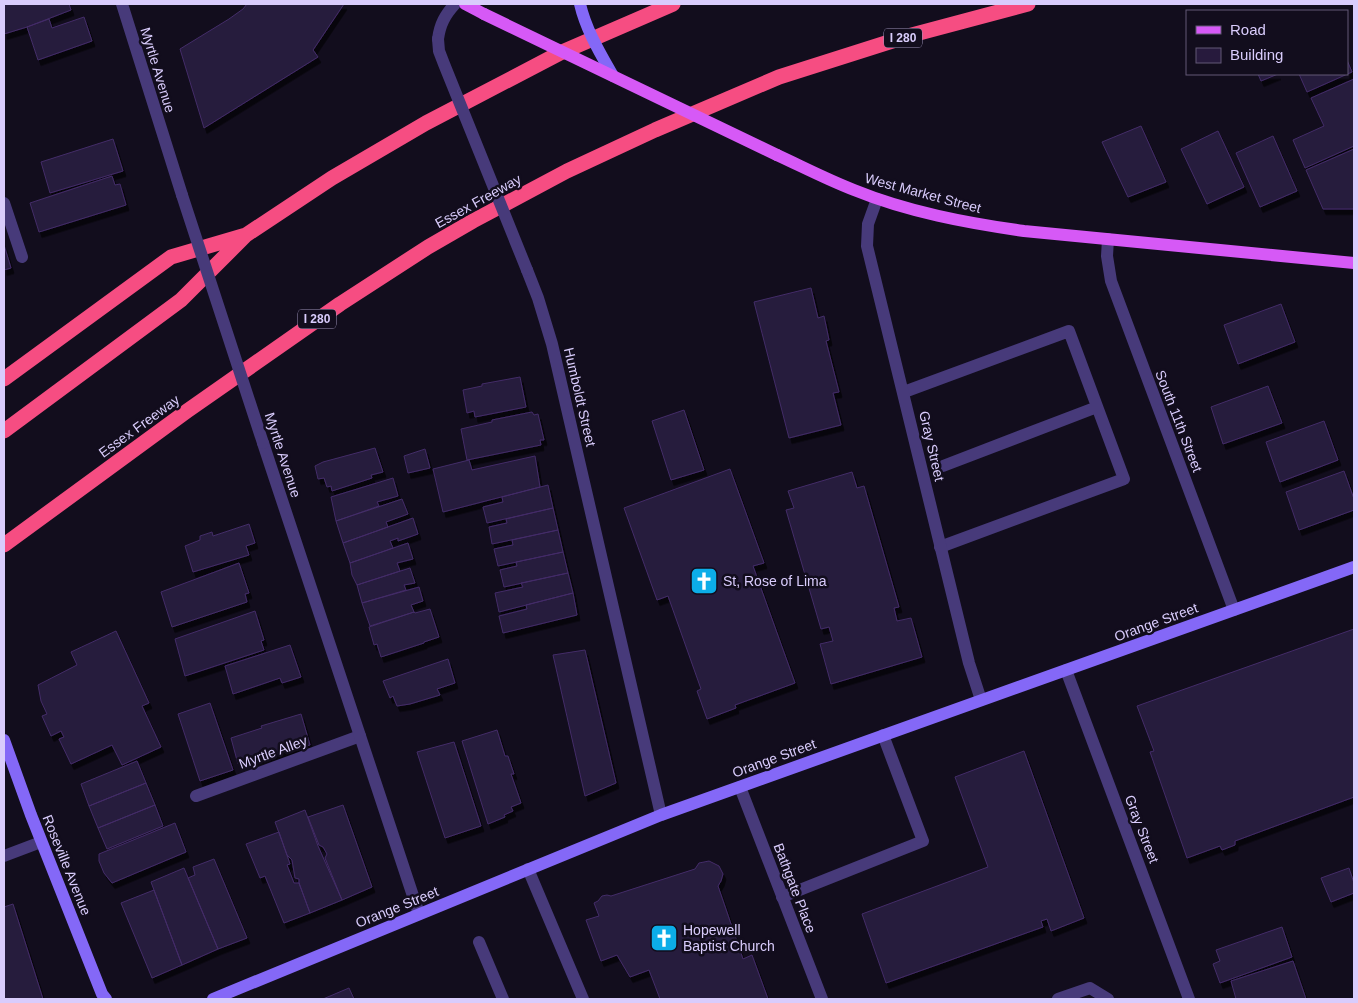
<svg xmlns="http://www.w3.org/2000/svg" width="1358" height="1003" viewBox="0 0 1358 1003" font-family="Arial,sans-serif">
  <defs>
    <filter id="shadow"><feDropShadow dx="3" dy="5.5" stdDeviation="0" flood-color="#0009"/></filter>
  </defs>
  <rect width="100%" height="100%" fill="#120d1d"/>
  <path fill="#271a3d" stroke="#432d68" filter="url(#shadow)" d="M 4,4 L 69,4 L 71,10 L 27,27 L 4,34 Z
    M 247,4 L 344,4 L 313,50 L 318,57 L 204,128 L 180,49 L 229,19 L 243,9 Z
    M 84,17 L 92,41 L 38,60 L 27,27 L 49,19 L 52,28 Z
    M 1347,60 L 1352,72 L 1307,92 L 1299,74 L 1347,74 Z
    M 1258,74 L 1278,74 L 1261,81 Z
    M 1354,79 L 1354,146 L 1305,168 L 1293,140 L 1324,126 L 1311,98 Z
    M 1141,126 L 1166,182 L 1128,197 L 1102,142 Z
    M 1218,131 L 1244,187 L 1207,204 L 1181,149 Z
    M 1273,136 L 1297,191 L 1260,207 L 1236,153 Z
    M 113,139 L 123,171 L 50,193 L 41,162 Z
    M 1354,149 L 1354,209 L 1323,209 L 1306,170 Z
    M 112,176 L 115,185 L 120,184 L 126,205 L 39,232 L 30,203 Z
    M 4,245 L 11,268 L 4,270 Z
    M 811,288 L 818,318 L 824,316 L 829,340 L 826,341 L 839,392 L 833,393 L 841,425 L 789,438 L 754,302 Z
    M 1281,304 L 1295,342 L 1238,364 L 1224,325 Z
    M 520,377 L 526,407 L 475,417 L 474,411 L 467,413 L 463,390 L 482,386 L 482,384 Z
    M 1268,386 L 1282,423 L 1223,444 L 1211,407 Z
    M 684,410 L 704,470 L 671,480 L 652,421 Z
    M 532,412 L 534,415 L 538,414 L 544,440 L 540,440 L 541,445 L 467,460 L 461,429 L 492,422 L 492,420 Z
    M 1324,421 L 1338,460 L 1280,482 L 1266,442 Z
    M 375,448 L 383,472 L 371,475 L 372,478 L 332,491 L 331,486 L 327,487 L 324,478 L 318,479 L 315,466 L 323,462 Z
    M 425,449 L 430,468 L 408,473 L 404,456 Z
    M 535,456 L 540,487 L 443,512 L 433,469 L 469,460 L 472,470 Z
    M 730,469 L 764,563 L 753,566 L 795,683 L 735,705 L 736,708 L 707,719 L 697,691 L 701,689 L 668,596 L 657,600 L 624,508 Z
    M 1344,471 L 1354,499 L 1354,510 L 1299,530 L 1286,492 Z
    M 852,472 L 857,488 L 864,486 L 899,607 L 894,608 L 897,621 L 911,618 L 922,657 L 831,684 L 820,644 L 833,641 L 829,627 L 821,629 L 786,510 L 794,508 L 788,491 Z
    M 393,478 L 398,496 L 377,502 L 379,506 L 336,521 L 331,497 Z
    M 548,485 L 553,508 L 487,523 L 483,507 L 503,502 L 502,497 Z
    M 402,499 L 408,514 L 386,522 L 388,527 L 343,543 L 336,521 Z
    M 553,508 L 558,530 L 492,544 L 489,527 L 507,523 L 506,519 Z
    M 413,518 L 418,534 L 398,541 L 398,538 L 390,541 L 393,548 L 350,563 L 343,543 Z
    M 249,524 L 255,543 L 246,546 L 249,555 L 193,572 L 185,546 L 200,540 L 200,536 L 212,532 L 213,536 Z
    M 558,530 L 563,552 L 498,566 L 494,549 L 513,545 L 512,540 Z
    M 408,543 L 413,559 L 397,563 L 400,571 L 357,585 L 352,575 L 350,563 Z
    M 563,552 L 568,573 L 504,587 L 500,570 L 517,566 L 516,562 Z
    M 239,563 L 249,593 L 245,594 L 247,602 L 172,627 L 161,592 Z
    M 410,568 L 415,583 L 404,585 L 406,590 L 362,603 L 357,585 Z
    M 568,573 L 573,593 L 499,612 L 495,593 L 523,587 L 521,583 Z
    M 419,587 L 423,601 L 411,605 L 414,612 L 370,626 L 362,603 Z
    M 573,593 L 577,615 L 503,633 L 499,616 L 527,609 L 526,605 Z
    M 430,609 L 439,637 L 424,642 L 424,643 L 381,657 L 377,644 L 374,645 L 369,627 L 414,612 L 415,613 Z
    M 255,611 L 264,640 L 261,641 L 264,650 L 185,676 L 175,639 Z
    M 1354,629 L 1354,797 L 1235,841 L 1235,845 L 1222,850 L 1220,846 L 1187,858 L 1150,752 L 1154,751 L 1137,706 Z
    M 116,631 L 149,703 L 142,706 L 161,747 L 122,765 L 112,745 L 71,764 L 59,739 L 64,737 L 61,731 L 51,736 L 42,716 L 47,714 L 41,701 L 38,685 L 77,665 L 71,652 Z
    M 290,645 L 301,677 L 282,683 L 280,678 L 233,694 L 225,666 Z
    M 585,650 L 616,783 L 585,796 L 553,655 Z
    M 448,659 L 455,683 L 437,689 L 440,695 L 410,704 L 397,706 L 393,696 L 390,698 L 383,681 Z
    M 210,703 L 233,770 L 200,781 L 178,714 Z
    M 301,714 L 310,745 L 238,764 L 231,738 L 262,728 L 261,726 Z
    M 497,730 L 505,756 L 508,756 L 514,774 L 511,774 L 521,803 L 511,807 L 513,811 L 504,815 L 505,817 L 488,824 L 462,741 Z
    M 454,742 L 481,826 L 445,838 L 417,752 Z
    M 1024,751 L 1084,918 L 1051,931 L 1047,919 L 1041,921 L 1043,927 L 886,983 L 862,914 L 988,867 L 955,777 Z
    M 137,761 L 146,783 L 89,806 L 81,784 Z
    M 146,783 L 155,805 L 98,828 L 89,806 Z
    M 155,805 L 163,826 L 107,849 L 98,828 Z
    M 343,805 L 372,887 L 342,900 L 325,858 L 327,854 L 323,847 L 319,845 L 308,817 Z
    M 305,810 L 318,846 L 342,900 L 310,913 L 299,883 L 299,879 L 295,878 L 292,860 L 287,855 L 275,822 Z
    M 175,823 L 186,852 L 112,883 L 104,873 L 99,861 L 99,854 Z
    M 279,832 L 290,864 L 287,865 L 294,883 L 299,883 L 310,913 L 284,923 L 265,876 L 260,878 L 246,844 Z
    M 214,859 L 247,938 L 218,949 L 188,878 L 195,875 L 193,867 Z
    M 709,861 L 719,866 L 723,874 L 721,881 L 718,886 L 743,959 L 752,955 L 768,999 L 660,999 L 649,970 L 630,977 L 617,955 L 601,961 L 586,920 L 599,916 L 594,903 L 598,901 L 602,896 L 607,895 L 611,896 L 695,869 L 699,863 Z
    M 184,868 L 218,949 L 182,965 L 151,882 Z
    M 1349,868 L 1354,883 L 1354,893 L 1331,902 L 1321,878 Z
    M 154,890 L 182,965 L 152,978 L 121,903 Z
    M 13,904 L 43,999 L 4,999 L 4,907 Z
    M 1282,927 L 1292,957 L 1220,983 L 1213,964 L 1220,961 L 1216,950 Z
    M 1293,961 L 1306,999 L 1236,999 L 1231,981 Z
    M 349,988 L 354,999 L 323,999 Z"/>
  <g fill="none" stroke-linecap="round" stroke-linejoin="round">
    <path stroke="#473a7a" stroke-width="12" d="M 904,392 L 1069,331 L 1124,479 L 940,547
      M 943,466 L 1097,407
      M 196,796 L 360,736
      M 4,856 L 41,842
      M 528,869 L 583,999
      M 782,897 L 923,841 L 883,735
      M 479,942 L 503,999
      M 1058,999 L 1090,988 L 1108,999"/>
    <path stroke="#473a7a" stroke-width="12" d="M 122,4 L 182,195
      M 438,39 C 440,24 445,15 455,4
      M 877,199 L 868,224 L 867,246 L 969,663 L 981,700
      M 4,203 L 22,257
      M 1108,239 L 1107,256 L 1111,281 L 1234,610
      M 527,270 L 538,298 L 552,344 L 661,815
      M 263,443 L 419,914
      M 1066,670 L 1189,999
      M 740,787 L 822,999"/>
    <path stroke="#8468f7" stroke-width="12" d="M 4,740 L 31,815 L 102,994 L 106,999
      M 213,999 L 661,815 L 1354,567"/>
    <path stroke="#d659f6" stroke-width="12" d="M 465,4 L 484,14
      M 777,155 C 803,167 828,180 854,190 C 908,212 967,223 1024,231 L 1354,263"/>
    <path stroke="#f64d82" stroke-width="15" d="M 4,379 L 171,257 L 246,235 L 332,178 L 426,123 L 560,53 L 673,4
      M 4,431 L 181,300 L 245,236
      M 4,545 L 187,411 L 340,304 L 428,247 L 473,221 L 567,171 L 655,130 L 779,77 L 908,36 L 1028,4"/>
    <path stroke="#473a7a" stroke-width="12" d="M 438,39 L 439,51 L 444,64 L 527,270
      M 182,195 L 263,443"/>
    <path stroke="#8468f7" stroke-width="12" d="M 580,4 C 586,30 600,53 613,76"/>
    <path stroke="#d659f6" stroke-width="12" d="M 484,14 L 777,155"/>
  </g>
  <defs>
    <g id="church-square" transform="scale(1.4375)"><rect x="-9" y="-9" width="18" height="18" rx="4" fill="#0cade8" stroke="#120d1d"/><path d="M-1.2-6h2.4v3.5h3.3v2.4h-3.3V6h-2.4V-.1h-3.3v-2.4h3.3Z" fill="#fff"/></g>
  </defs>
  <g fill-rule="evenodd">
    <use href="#church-square" x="704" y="581"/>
    <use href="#church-square" x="664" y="938"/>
  </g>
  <g text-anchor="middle" stroke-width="5" stroke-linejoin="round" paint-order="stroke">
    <g fill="#120d1d" stroke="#9d93b9" stroke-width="1">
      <rect x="884" y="28.5" width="38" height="19" rx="4"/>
      <rect x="298" y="309.5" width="38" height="19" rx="4"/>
    </g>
    <g font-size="12" font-weight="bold" fill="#d9ccfc">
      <text x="903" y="42">I 280</text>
      <text x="317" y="323">I 280</text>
    </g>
    <g font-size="14" fill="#d9ccfc" stroke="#120d1d">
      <text transform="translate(158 70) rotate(73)" y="5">Myrtle Avenue</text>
      <text transform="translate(923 193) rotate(15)" y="5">West Market Street</text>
      <text transform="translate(478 201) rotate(-29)" y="5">Essex Freeway</text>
      <text transform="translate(580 397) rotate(77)" y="5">Humboldt Street</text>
      <text transform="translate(1179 421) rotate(69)" y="5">South 11th Street</text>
      <text transform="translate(139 426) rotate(-36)" y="5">Essex Freeway</text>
      <text transform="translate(932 446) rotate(77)" y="5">Gray Street</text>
      <text transform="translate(283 455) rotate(72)" y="5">Myrtle Avenue</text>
      <text transform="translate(1156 622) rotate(-20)" y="5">Orange Street</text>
      <text transform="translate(273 752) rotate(-20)" y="5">Myrtle Alley</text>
      <text transform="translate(774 758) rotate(-20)" y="5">Orange Street</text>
      <text transform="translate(1142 829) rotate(69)" y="5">Gray Street</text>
      <text transform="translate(67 865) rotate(68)" y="5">Roseville Avenue</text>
      <text transform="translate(795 888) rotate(69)" y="5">Bathgate Place</text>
      <text transform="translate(397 907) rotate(-22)" y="5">Orange Street</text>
    </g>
    <g font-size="14" fill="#d9ccfc" stroke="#120d1d" text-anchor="start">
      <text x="723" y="586">St, Rose of Lima</text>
      <text x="683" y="935">Hopewell<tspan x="683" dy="16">Baptist Church</tspan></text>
    </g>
  </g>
  <rect width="1358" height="1003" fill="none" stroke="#d9ccfc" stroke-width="10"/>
  <rect x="1186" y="10" width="162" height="65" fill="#120d1d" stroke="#625976"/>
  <rect x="1196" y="26" width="25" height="8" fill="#d659f6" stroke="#625976"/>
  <text x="1230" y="35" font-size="15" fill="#d9ccfc">Road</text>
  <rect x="1196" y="48" width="25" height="15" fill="#271a3d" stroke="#625976"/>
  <text x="1230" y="60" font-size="15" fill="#d9ccfc">Building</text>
</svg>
